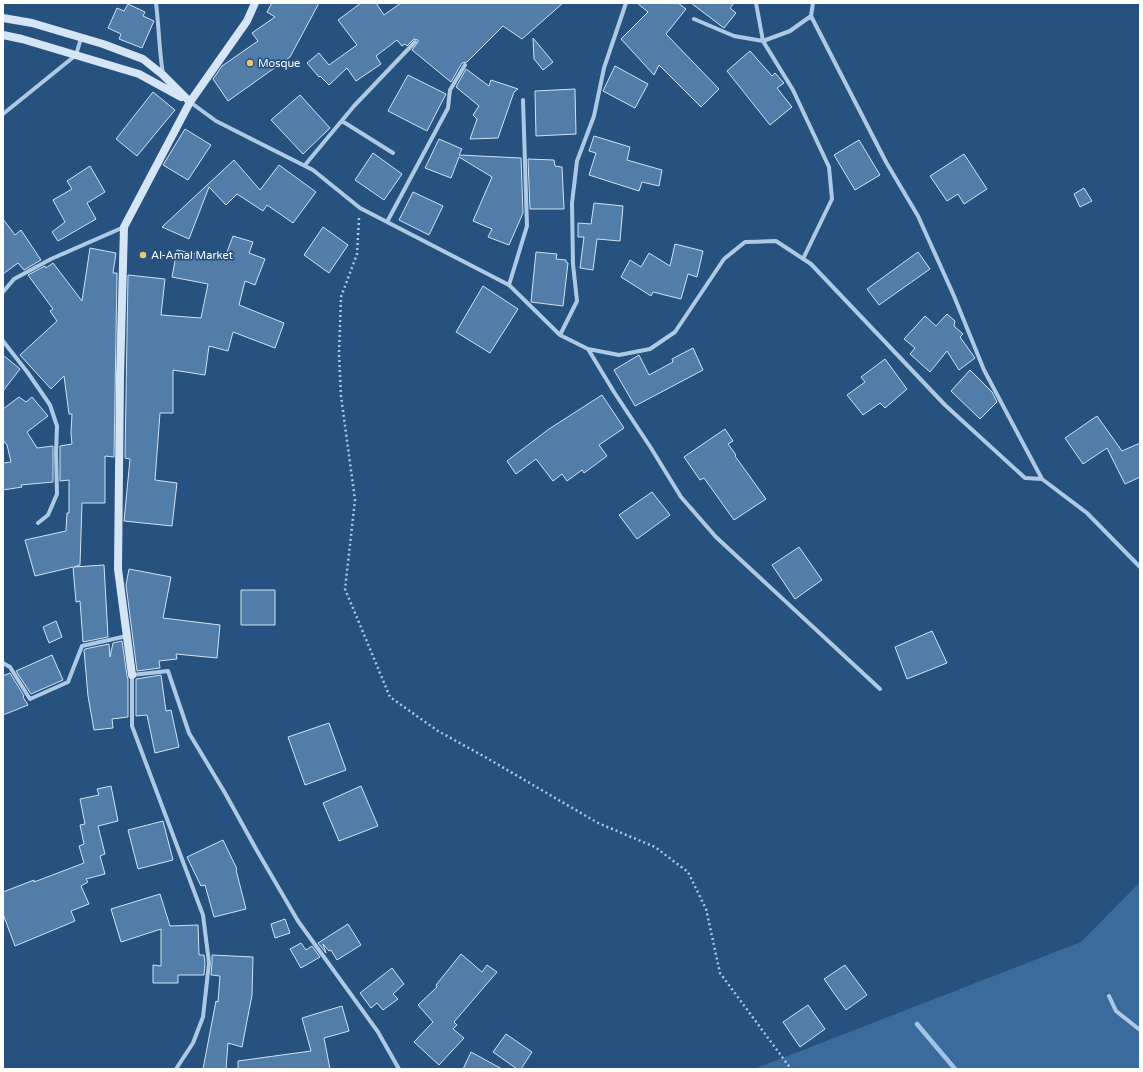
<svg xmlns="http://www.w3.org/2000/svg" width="1143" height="1072" viewBox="0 0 1143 1072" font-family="'Varela Round',sans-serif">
  <rect width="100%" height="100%" fill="#27517f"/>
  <path fill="#3b6b9c" d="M 1140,882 L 1140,1069 L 754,1069 L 1081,942 Z"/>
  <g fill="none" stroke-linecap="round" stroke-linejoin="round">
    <path stroke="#a2c4e6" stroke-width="4.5" d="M 917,1024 L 955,1069"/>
  </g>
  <path fill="#537da9" stroke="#d0e2f4" d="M 272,3 L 319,3 L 290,57 L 228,101 L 213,79 L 222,66 L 258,41 L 252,33 L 275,17 L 267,12 Z
    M 361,3 L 376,3 L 384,15 L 401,3 L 563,3 L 522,39 L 503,26 L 467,62 L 462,63 L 451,82 L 412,50 L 418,42 L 418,40 L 414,39 L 407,46 L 405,44 L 402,46 L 397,40 L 376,56 L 381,64 L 356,81 L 347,68 L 329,85 L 320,76 L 319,77 L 307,63 L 319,53 L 329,65 L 357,45 L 338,20 Z
    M 637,3 L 678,3 L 686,9 L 666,34 L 719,89 L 701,107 L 659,65 L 654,75 L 621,39 L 648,12 Z
    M 691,3 L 734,3 L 730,8 L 736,13 L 724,28 Z
    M 128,4 L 145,12 L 143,16 L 154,21 L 142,48 L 119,39 L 121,34 L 108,28 L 117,8 L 124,11 Z
    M 533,38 L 553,62 L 543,70 L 534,59 Z
    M 750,51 L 772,76 L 775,73 L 784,83 L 777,88 L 792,107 L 770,125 L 727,71 Z
    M 615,66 L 648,84 L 635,108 L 603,91 Z
    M 466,69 L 489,86 L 491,80 L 518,89 L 514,92 L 498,138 L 470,139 L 477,119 L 473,115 L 479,106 L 456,87 Z
    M 408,75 L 446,94 L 427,131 L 388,111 Z
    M 575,89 L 576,134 L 536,136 L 535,91 Z
    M 153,92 L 175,110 L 137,156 L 116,139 Z
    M 300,95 L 330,128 L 303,154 L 271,120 Z
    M 185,129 L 211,145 L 188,180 L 163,165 Z
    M 594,136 L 630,147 L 627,160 L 662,170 L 659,186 L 642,182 L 639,191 L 589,175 L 596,153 L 589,151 Z
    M 439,139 L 462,149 L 459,155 L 521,158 L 523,213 L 509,245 L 488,237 L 492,229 L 473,221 L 492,177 L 459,157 L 451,178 L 425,168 Z
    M 859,140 L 880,175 L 855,190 L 834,155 Z
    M 373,153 L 402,174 L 384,200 L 355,180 Z
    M 964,154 L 987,189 L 964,204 L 958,194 L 947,201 L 930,176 Z
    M 528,159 L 554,160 L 555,166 L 562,167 L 564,209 L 530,209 Z
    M 234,160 L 260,190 L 279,165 L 316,192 L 293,223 L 267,205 L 263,211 L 237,194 L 226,205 L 209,187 L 189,239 L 162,227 Z
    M 90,166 L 105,192 L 87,203 L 96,219 L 58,241 L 52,232 L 65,222 L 53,200 L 72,189 L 67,181 Z
    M 1084,188 L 1092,201 L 1080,207 L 1074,194 Z
    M 413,192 L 443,206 L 429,235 L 399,220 Z
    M 594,203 L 623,206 L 620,241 L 597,239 L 593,270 L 580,268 L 584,237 L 578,237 L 578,223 L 591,224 Z
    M 3,219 L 15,235 L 21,230 L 41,260 L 24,270 L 18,263 L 3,274 Z
    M 323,227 L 348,245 L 329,273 L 304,255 Z
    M 233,236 L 253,242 L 249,253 L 265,259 L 255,285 L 245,281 L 239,305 L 284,323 L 275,348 L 233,332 L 228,351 L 209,346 L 205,375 L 173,370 L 173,413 L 160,413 L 155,480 L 177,483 L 172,526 L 124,521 L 130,459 L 125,458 L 128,275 L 165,279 L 161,315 L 201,318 L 208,284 L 172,277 L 177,250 L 224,260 Z
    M 675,244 L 703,251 L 697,277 L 688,274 L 681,299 L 653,292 L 651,296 L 621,277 L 630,260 L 641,267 L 649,253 L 670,266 Z
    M 90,248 L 116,253 L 113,273 L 117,273 L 114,457 L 105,456 L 105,503 L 82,503 L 80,565 L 74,567 L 104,565 L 108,637 L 83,642 L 80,601 L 76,602 L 73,567 L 35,576 L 25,540 L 66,531 L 67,513 L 69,513 L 69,480 L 60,481 L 60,446 L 72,444 L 71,433 L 72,414 L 69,414 L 64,376 L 51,389 L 20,355 L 57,321 L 50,311 L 53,309 L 28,275 L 45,266 L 46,268 L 53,263 L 82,301 Z
    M 536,252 L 557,254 L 556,259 L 566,260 L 566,262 L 568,263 L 563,306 L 531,302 Z
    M 918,252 L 930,269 L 879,305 L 867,289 Z
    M 483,286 L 518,309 L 490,353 L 456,332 Z
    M 947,314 L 955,321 L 954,326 L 963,334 L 960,337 L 975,358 L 959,370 L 947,351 L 930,372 L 910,354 L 915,348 L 904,339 L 925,316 L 936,326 Z
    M 693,348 L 703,370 L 635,406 L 614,370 L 639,355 L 649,375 L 673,362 L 672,359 Z
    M 3,355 L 20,369 L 3,391 Z
    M 885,359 L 907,389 L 885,408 L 880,403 L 863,415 L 847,395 L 865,382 L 861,377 Z
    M 970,370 L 992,392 L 997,402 L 980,419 L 951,391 Z
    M 602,395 L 624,428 L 599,445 L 607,456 L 584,473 L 582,470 L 567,481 L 562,474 L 553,481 L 536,459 L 516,474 L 507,461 L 549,429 Z
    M 19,397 L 26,402 L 32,397 L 48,416 L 27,432 L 37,448 L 53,446 L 53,482 L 21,485 L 22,487 L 3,490 L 3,463 L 11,462 L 7,445 L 3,440 L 3,409 Z
    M 1097,416 L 1122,451 L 1140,443 L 1140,477 L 1125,484 L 1107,448 L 1083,464 L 1065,438 Z
    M 725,429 L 733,441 L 728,444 L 736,455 L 735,456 L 766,499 L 734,520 L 704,478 L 700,480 L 684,457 Z
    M 652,492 L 670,515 L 637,539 L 619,515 Z
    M 799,547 L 822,580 L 795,599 L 772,565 Z
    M 129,569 L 171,577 L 163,618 L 220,625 L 217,658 L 176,654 L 177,659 L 159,661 L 160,668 L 137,671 L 126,585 Z
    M 241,590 L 275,590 L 275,625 L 241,625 Z
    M 56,621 L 62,637 L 49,643 L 43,627 Z
    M 932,631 L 947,663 L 907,679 L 895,647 Z
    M 122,641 L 127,676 L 128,679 L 128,717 L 112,719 L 113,728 L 94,730 L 88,696 L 84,650 L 85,649 L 109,644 L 110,657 L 113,643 Z
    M 52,655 L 63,680 L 31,694 L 16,671 Z
    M 10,673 L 24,696 L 23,697 L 28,705 L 3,715 L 3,676 Z
    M 161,675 L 166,711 L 171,710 L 179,747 L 155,753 L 147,715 L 136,716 L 136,679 Z
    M 329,723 L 346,770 L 305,785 L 288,737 Z
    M 111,786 L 118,821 L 98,826 L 105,854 L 100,856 L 105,874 L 86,879 L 88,882 L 81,886 L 89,904 L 71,911 L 75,921 L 15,946 L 3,914 L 3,892 L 34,880 L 34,882 L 84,863 L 79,846 L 84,844 L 80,825 L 85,824 L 80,799 L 99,795 L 97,789 Z
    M 361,786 L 378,826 L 339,841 L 323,803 Z
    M 163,821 L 173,860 L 138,869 L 128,830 Z
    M 223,840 L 237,869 L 236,870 L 246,909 L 214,917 L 205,885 L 201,886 L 187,857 Z
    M 160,894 L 170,926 L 198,925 L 199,955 L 204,955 L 205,963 L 204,975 L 178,975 L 178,983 L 153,983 L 153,965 L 161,966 L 161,929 L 121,942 L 111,909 Z
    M 285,919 L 290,933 L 275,938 L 271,924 Z
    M 348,924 L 361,945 L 337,960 L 331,950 L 329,951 L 323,944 L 326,953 L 318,943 Z
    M 301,943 L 306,950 L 312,946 L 320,957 L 301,968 L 290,949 Z
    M 461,954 L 482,972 L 487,965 L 497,972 L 454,1022 L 457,1025 L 453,1029 L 464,1038 L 439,1065 L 414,1042 L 433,1022 L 418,1005 L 437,987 L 436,985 Z
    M 212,955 L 253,957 L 252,995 L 242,1047 L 228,1043 L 226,1069 L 203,1069 L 216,1001 L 218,1002 L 220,976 L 211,975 L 212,963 Z
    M 845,965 L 867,995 L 846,1010 L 824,979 Z
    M 392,968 L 404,984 L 393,994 L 398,999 L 383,1010 L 377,1003 L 371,1008 L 360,993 Z
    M 808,1005 L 825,1029 L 800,1047 L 783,1022 Z
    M 342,1006 L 349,1031 L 324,1038 L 330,1069 L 238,1069 L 238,1061 L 311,1051 L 302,1018 Z
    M 506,1034 L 532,1052 L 521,1069 L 517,1069 L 493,1052 Z
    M 471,1052 L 502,1069 L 463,1069 Z"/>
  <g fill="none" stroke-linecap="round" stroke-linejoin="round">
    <path stroke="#adc9e5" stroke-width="2.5" stroke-dasharray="2 3" stroke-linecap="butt" d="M 359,218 L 357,254 L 341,297 L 339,354 L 341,396 L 355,500 L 345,589 L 390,697 L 438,731 L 485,757 L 598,823 L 655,847 L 688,872 L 706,909 L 720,973 L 791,1069"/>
    <path stroke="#adc9e5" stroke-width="4" d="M 156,3 C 159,27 159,50 163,74
      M 756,3 L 763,41 L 793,90 L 829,167 L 832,199 L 803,259
      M 813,3 L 811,16 L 886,162 L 918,216 L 954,296 L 984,370 L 1042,479
      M 694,19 L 734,36 L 763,41 L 790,31 L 811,16
      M 190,102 L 216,121 L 313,170 L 360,208 L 509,285 L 560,335 L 588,349 L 619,355 L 650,349 L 675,332 L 724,259 L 745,242 L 776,241 L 811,264 L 945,405 L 1025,478 L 1042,479 L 1087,513 L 1140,567
      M 3,114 L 76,55 L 81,38
      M 342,121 L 393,153
      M 305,165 L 354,106 L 415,42
      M 387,222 L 448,108 L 450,90 L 465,65
      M 509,285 L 527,226 L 523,100
      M 3,292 L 14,279 L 51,259 L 124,227
      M 560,335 L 577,301 L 573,264 L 572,203 L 577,161 L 594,116 L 604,68 L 626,3
      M 3,341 L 28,373 L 50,405 L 57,426 L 56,453 L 57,494 L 48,515 L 38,523
      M 588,349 L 614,392 L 651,448 L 681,497 L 716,537 L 880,689
      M 3,663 L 10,667 L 30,699 L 68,682 L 82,646 L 127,636
      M 1109,996 L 1116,1011 L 1140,1030
      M 176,1069 L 193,1043 L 203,1017 L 209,963 L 203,915 L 132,726 L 132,675 L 168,671 L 189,733 L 225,793 L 256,849 L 298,921 L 378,1032 L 399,1069"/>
    <path stroke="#d6e5f5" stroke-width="8" d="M 3,18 L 32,23 L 103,44 L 143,59 L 163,75 L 190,102
      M 3,35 L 22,39 L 139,74 L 181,97
      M 132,675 L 118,569 L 120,377 L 124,227 L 190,102 L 247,21 L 255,3"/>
  </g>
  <g fill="#eec473" stroke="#27517f" stroke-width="1.5">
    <circle cx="250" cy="63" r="4"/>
    <circle cx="143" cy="255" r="4"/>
  </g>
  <g text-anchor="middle" stroke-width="3.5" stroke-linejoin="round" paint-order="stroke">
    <g font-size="11" fill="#fff" stroke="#27517f" text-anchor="start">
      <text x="258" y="67">Mosque</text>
      <text x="151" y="259">Al-Amal Market</text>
    </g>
  </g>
  <rect width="1143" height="1072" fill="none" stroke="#ffffff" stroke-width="8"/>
</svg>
